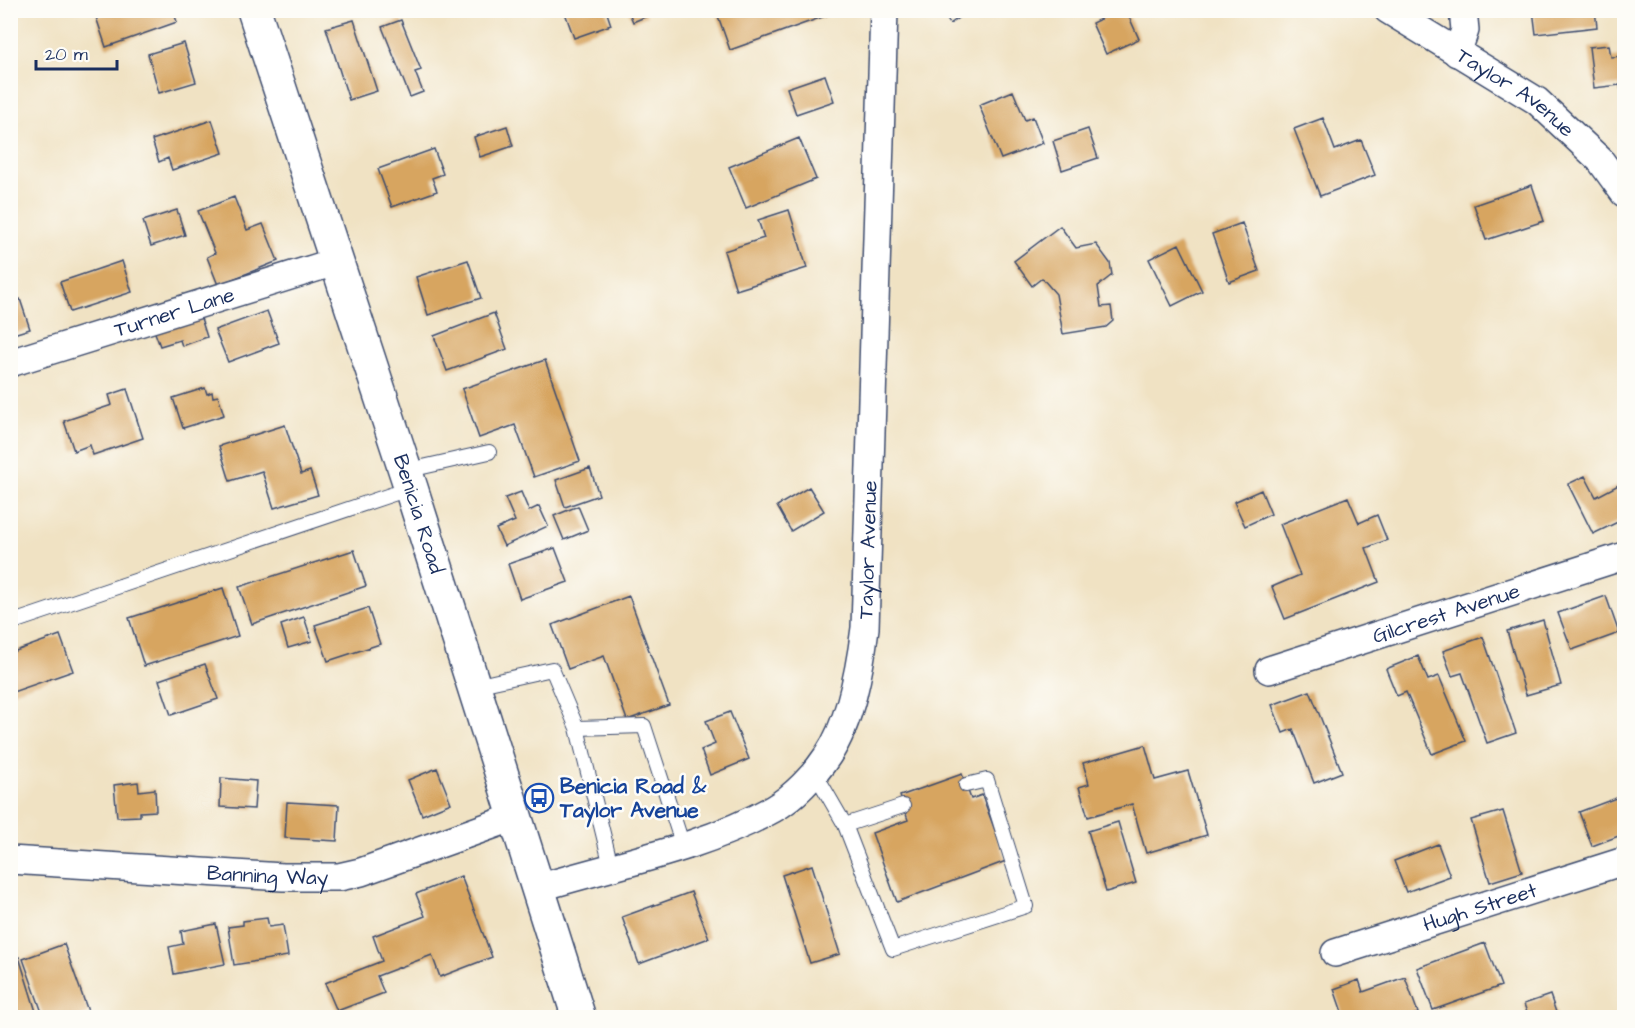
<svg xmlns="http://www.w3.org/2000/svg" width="1635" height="1028" viewBox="0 0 1635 1028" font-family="'Architects Daughter',sans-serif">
  <rect width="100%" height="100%" fill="#fdfcf7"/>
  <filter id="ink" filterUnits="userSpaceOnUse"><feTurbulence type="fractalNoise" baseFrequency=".0167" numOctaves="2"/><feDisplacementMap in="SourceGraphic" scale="12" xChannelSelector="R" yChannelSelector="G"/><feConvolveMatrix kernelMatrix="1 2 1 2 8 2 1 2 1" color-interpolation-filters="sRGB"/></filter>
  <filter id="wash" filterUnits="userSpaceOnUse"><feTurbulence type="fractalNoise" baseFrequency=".008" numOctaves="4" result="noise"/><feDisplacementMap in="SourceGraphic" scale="24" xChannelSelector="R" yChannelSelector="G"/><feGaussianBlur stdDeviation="1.35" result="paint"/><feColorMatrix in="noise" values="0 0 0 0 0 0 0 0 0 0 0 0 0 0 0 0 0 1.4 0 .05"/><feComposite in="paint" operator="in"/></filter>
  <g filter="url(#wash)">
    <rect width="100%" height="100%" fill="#f0e2c3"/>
    <g id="blocks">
      <path fill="#d7a561" d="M 114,10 L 173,10 L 177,22 L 106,47 L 96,17 Z
        M 564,10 L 606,10 L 611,25 L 574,38 Z
        M 628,10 L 644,10 L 647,16 L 633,22 Z
        M 735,10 L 830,10 L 831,14 L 730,50 L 718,16 Z
        M 941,10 L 969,10 L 950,24 Z
        M 1119,10 L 1126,10 L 1139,39 L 1106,54 L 1092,23 Z
        M 1533,10 L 1595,10 L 1597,27 L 1536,34 Z
        M 354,20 L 377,91 L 349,100 L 326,28 Z
        M 401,20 L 421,70 L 415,72 L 423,92 L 410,97 L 382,27 Z
        M 184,43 L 196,82 L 159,93 L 148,54 Z
        M 1609,45 L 1611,57 L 1624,56 L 1624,92 L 1621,92 L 1620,85 L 1594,88 L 1589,47 Z
        M 825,75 L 834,101 L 796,114 L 787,88 Z
        M 1013,91 L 1025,120 L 1033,117 L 1043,143 L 1001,159 L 979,105 Z
        M 1323,118 L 1335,150 L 1361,140 L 1375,175 L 1320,196 L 1294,129 Z
        M 212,120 L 223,153 L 172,170 L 168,158 L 159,162 L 152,140 Z
        M 507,126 L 513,146 L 480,157 L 474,137 Z
        M 1088,129 L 1098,158 L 1062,170 L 1053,141 Z
        M 799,138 L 816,179 L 746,208 L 729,167 Z
        M 434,149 L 443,174 L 432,178 L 437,191 L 392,207 L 378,169 Z
        M 1532,185 L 1544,221 L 1486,240 L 1474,205 Z
        M 234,197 L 247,230 L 263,224 L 278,261 L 218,285 L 207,257 L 215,253 L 198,211 Z
        M 177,210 L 185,235 L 151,246 L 143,221 Z
        M 789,210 L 807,268 L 736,290 L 724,251 L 764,238 L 758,220 Z
        M 1242,223 L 1259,271 L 1229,282 L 1212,234 Z
        M 1060,226 L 1076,248 L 1096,244 L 1110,263 L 1112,275 L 1098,286 L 1101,307 L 1111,306 L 1113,321 L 1106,327 L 1063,334 L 1056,294 L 1042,278 L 1032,286 L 1014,261 Z
        M 1179,244 L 1202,291 L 1172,306 L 1149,259 Z
        M 468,260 L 481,298 L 428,315 L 416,277 Z
        M 122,261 L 132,292 L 70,312 L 60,282 Z
        M 20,299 L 30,329 L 10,335 L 10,302 Z
        M 267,311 L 279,343 L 228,362 L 215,330 Z
        M 494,313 L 507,349 L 447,371 L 434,336 Z
        M 200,315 L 207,337 L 182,346 L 180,340 L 160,346 L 154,330 Z
        M 545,360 L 580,461 L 534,477 L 515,425 L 479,438 L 462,389 Z
        M 205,388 L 207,394 L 212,392 L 213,397 L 218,396 L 224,415 L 183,428 L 173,398 Z
        M 127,389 L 143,438 L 93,455 L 90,445 L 74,451 L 64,421 L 112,405 L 109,395 Z
        M 285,425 L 301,474 L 310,471 L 318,495 L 274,508 L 262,471 L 230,481 L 219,446 Z
        M 590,468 L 599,495 L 565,507 L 556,480 Z
        M 1585,476 L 1596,497 L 1624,482 L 1624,519 L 1593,534 L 1568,484 Z
        M 809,487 L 824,511 L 791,531 L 777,506 Z
        M 1261,490 L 1271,514 L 1245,526 L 1234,502 Z
        M 521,492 L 529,511 L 539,506 L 548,526 L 504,546 L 496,529 L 515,521 L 505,498 Z
        M 1348,497 L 1359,523 L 1377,515 L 1387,540 L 1366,548 L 1379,582 L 1285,619 L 1272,587 L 1300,575 L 1280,524 Z
        M 578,506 L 588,530 L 564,540 L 554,516 Z
        M 555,548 L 568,582 L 520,599 L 508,564 Z
        M 354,550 L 366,586 L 252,624 L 239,587 Z
        M 223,588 L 238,636 L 144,666 L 129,618 Z
        M 629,596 L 669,705 L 627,720 L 604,656 L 568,669 L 552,625 Z
        M 1606,596 L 1619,633 L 1572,650 L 1558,613 Z
        M 368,608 L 380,644 L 328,661 L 315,625 Z
        M 304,617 L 312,641 L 288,648 L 281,625 Z
        M 1543,620 L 1561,685 L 1526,695 L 1507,631 Z
        M 60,635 L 73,671 L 10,693 L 10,653 Z
        M 1483,637 L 1516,733 L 1487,743 L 1462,673 L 1452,676 L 1443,651 Z
        M 1418,656 L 1428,680 L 1439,676 L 1466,741 L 1432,754 L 1406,692 L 1397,696 L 1386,669 Z
        M 205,664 L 218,699 L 171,715 L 159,680 Z
        M 1310,691 L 1342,772 L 1314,783 L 1293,729 L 1283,733 L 1272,705 Z
        M 730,712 L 749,759 L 710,775 L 701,750 L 715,744 L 706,721 Z
        M 1145,745 L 1155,780 L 1188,771 L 1207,835 L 1146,853 L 1132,804 L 1088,817 L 1079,787 L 1089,784 L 1083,763 Z
        M 437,768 L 451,803 L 422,815 L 408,780 Z
        M 962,774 L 971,799 L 982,795 L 1006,861 L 897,902 L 872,833 L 908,820 L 900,796 Z
        M 221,778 L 256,781 L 254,809 L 220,807 Z
        M 138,782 L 139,791 L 155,789 L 156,811 L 140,812 L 140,816 L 117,817 L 114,785 Z
        M 1624,795 L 1624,834 L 1592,846 L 1579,812 Z
        M 287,802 L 339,805 L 337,841 L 285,838 Z
        M 1503,811 L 1522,872 L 1490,882 L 1471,820 Z
        M 1118,822 L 1136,883 L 1106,892 L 1088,831 Z
        M 1438,844 L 1450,876 L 1406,892 L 1394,861 Z
        M 812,865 L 840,954 L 810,963 L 782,875 Z
        M 461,876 L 492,957 L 440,977 L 432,955 L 377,976 L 384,993 L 337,1011 L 325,983 L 382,961 L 373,936 L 425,916 L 416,894 Z
        M 691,892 L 709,938 L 639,964 L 622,917 Z
        M 267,918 L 269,927 L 283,925 L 288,956 L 234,965 L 228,927 L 243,925 L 243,921 Z
        M 216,924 L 225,964 L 174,974 L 169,947 L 183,944 L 181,931 Z
        M 1485,943 L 1501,986 L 1433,1010 L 1417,968 Z
        M 64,944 L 89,1014 L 78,1018 L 44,1018 L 23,959 Z
        M 19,957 L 38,1018 L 10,1018 L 10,960 Z
        M 1405,977 L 1418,1013 L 1406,1018 L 1344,1018 L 1334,989 L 1359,980 L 1363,992 Z
        M 1550,995 L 1558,1018 L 1529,1018 L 1524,1004 Z"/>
    </g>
  </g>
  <g filter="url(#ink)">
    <use href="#blocks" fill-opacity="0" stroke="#3b4a6d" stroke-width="1.5"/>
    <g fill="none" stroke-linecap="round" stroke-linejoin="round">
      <g stroke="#3b4a6d" stroke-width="16">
        <path id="lane" d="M 405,471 L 489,452
          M 10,623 L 411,488
          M 475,686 L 552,669 L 577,728
          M 815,773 L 845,825 L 893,949 L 1026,906 L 987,780 L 966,785
          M 845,825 L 903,806
          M 611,866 L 577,728 L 644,726 L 683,846"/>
      </g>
      <g stroke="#3b4a6d" stroke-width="30">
        <g id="street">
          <path id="s1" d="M 1388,10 L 1537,101 L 1600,160 L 1624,193"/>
          <path d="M 1457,53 L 1465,30 L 1463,10"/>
          <path id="s2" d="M 10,363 L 338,261"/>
          <path id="s3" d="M 1269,670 L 1624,556"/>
          <path id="s4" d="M 10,860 L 283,877 L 339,877 L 361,872 L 515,817"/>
          <path id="s5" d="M 538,888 C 616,864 701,849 773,809 C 793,798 815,775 828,755 C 851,721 860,668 865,628 L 884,10"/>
          <path id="s6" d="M 1335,953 L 1624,861"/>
        </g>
      </g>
      <g stroke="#3b4a6d" stroke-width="36">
        <g id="secondary">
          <path id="s7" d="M 254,10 L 411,488 L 579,1018"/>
        </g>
      </g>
      <use href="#lane" stroke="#fff" stroke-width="14"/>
      <use href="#street" stroke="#fff" stroke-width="27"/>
      <use href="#secondary" stroke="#fff" stroke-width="33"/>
    </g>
  </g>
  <defs>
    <g id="bus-ring" transform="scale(1.5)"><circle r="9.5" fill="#fdfcf7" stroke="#1a4fb4" stroke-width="1.5"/><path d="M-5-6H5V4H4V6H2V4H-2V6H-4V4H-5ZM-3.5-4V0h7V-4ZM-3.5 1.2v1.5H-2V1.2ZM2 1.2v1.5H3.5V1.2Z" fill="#1a4fb4"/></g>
  </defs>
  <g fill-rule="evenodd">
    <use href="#bus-ring" x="539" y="798"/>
  </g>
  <g text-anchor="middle" stroke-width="5" stroke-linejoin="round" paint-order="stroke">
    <g font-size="21" fill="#1b2f5e" stroke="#fdfcf7">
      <text dy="7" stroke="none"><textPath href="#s1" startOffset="152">Taylor Avenue</textPath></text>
      <text dy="7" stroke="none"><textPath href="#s2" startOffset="172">Turner Lane</textPath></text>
      <text dy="7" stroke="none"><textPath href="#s7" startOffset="530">Benicia Road</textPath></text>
      <text dy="7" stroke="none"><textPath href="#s5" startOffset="538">Taylor Avenue</textPath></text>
      <text dy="7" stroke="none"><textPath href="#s3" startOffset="186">Gilcrest Avenue</textPath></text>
      <text dy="7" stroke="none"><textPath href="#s4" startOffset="258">Banning Way</textPath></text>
      <text dy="7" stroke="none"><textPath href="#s6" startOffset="152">Hugh Street</textPath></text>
    </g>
    <g font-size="21" font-weight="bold" fill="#164399" stroke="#fdfcf7" text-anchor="start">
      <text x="560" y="793">Benicia Road &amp;<tspan x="560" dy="24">Taylor Avenue</tspan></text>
    </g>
  </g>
  <rect width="1635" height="1028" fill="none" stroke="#fdfcf7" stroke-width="36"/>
  <path d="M36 60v9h81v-9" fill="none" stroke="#1b2f5e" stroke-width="3"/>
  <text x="45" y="60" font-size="18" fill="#1b2f5e" stroke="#fdfcf7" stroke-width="4.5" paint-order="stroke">20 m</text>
</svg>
